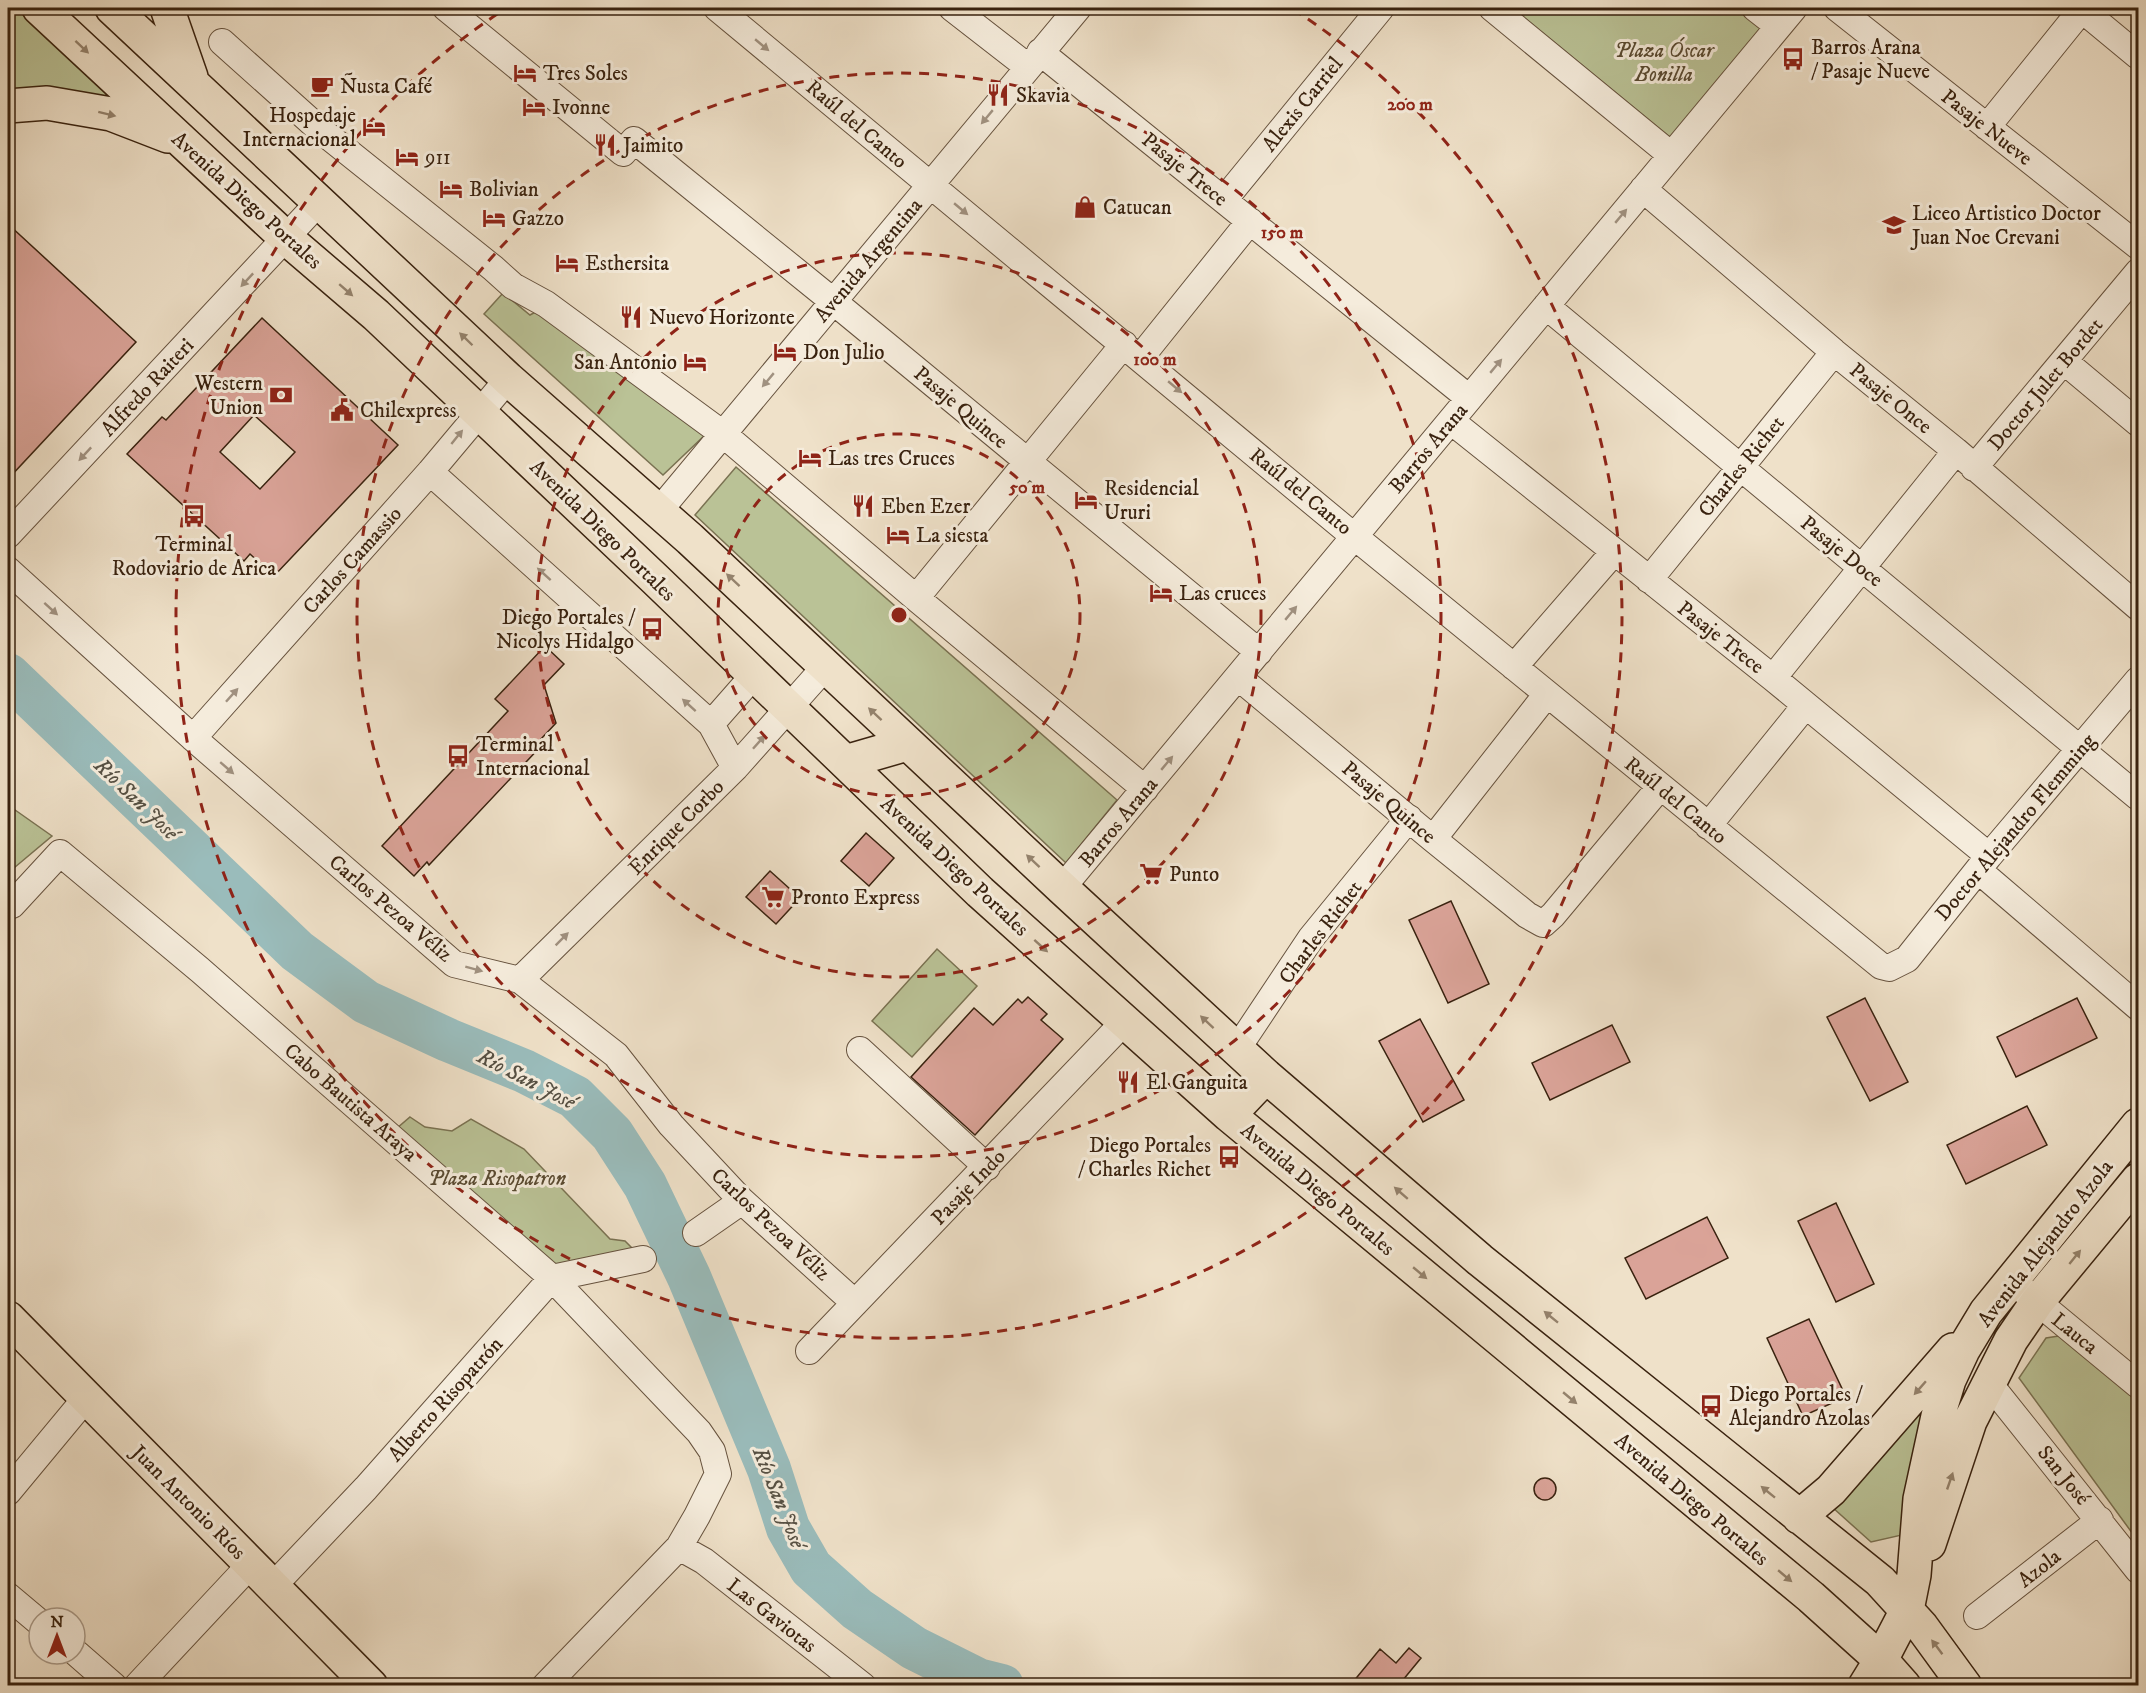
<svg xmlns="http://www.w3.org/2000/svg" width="2146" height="1693" viewBox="0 0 2146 1693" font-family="'IM FELL DW Pica',serif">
  <rect width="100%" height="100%" fill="#efe1c9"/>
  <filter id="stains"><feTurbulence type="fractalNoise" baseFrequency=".00333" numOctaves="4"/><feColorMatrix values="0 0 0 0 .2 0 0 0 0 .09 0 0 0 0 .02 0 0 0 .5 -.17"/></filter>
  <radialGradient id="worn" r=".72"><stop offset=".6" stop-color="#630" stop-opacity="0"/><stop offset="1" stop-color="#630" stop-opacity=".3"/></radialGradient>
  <path fill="#bac296" stroke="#7a7252" stroke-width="1.5" d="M 8,8 L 26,12 L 124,105 L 39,89 L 8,89 Z
    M 1512,8 L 1737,8 L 1763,29 L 1671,138 Z
    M 503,293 L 530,315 L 541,309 L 706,434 L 663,475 L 484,314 Z
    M 736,467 L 1117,800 L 1066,863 L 695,515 Z
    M 8,805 L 52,836 L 8,873 Z
    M 937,949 L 977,986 L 912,1057 L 872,1021 Z
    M 410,1117 L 425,1127 L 452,1131 L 471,1119 L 524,1149 L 610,1239 L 625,1241 L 643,1259 L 552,1278 L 389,1135 Z
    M 2065,1335 L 2138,1396 L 2138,1541 L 2019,1378 L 2046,1338 Z
    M 1927,1403 L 1902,1535 L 1871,1542 L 1832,1507 Z"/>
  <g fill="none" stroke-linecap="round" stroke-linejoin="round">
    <path stroke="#9abcbb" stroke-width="44" d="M 8,675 L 297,951 L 366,1002 L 448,1040 L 524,1071 L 575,1097 L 612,1134 L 645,1185 L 689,1277 L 769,1469 L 788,1528 L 811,1568 L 857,1609 L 914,1648 L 978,1680 L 1002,1686"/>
  </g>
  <path fill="#daa398" stroke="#39220f" stroke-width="1.5" fill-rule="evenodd" d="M 8,224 L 136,342 L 8,479 Z
    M 262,318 L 398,445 L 274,576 L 250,554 L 244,561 L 127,454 L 162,417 L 166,420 ZM 254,415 L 295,452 L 260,489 L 220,452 Z
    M 545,646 L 564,664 L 544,685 L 556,723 L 540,740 L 543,744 L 429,865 L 427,862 L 414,876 L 382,846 L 508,711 L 495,699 Z
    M 866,833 L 894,858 L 869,886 L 841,861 Z
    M 770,871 L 800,898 L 776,924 L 746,897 Z
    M 1451,901 L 1489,984 L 1448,1003 L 1409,920 Z
    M 1028,997 L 1047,1014 L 1041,1020 L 1063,1039 L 975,1135 L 911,1077 L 974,1008 L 993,1025 L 1018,999 L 1022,1003 Z
    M 1865,998 L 1908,1082 L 1870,1101 L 1827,1017 Z
    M 2077,998 L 2097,1038 L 2016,1077 L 1997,1037 Z
    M 1420,1019 L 1464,1100 L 1423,1122 L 1379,1041 Z
    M 1612,1025 L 1630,1062 L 1550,1100 L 1532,1063 Z
    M 2027,1106 L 2047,1145 L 1966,1184 L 1947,1145 Z
    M 1836,1203 L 1874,1284 L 1836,1302 L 1798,1221 Z
    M 1707,1217 L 1728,1258 L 1646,1299 L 1625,1258 Z
    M 1809,1319 L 1846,1397 L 1803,1416 L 1767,1338 Z
    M1534 1489a11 11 0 1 1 22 0a11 11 0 1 1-22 0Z
    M 1409,1648 L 1421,1658 L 1398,1686 L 1357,1686 L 1353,1682 L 1380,1649 L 1396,1663 Z"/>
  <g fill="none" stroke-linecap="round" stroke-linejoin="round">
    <g stroke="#66523e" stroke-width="28">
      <path id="minor" d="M 446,8 L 623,153 L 634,140 L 834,302 L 1259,652
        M 717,8 L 1344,528 L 1881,966 L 1889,968 L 1907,959 L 1989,856 L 2138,680
        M 952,8 L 1028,67
        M 1492,8 L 1671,155
        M 1755,8 L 1778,26
        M 1837,8 L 2138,246
        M 2080,8 L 2138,56
        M 222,42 L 318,128 L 493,268 L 513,286 L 546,304 L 723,434 L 916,598 L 1145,789
        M 1040,52 L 1469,398
        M 1987,127 L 2083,8
        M 1643,189 L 1834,352 L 1956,451 L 2138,607
        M 1224,200 L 1381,8
        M 1546,306 L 2138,797
        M 1140,358 L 1250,221
        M 2065,362 L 2138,423
        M 1451,421 L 1773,678 L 1989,856
        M 1974,468 L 2138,272
        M 430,472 L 711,724 L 735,768
        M 658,512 L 1078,8
        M 8,535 L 320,201
        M 8,570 L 193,738 L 454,964 L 520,980 L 616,1055 L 671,1125 L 742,1201 L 855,1303
        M 1649,580 L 1834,352
        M 916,598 L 1124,344
        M 1514,667 L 1614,552
        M 1238,677 L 1433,839 L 1527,915 L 1543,924 L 1553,915 L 1660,787
        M 1773,678 L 1956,451
        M 711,724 L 754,675
        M 193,738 L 430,472 L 508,379
        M 1708,826 L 1805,706
        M 1433,839 L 1547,694
        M 1978,870 L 2138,1007
        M 1062,888 L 1794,8
        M 8,902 L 12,905 L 60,853 L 200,970 L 552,1278 L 699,1432 L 712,1451 L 718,1474 L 697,1516 L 679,1547 L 545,1686
        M 520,980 L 735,768 L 825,667
        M 1237,1049 L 1311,938 L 1409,818
        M 860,1050 L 987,1167
        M 696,1233 L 742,1201
        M 2023,1290 L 2138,1385
        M 809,1351 L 1125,1021
        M 1988,1382 L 2138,1570
        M 8,1492 L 86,1398
        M 679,1547 L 704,1561 L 863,1686
        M 273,1586 L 366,1488 L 552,1278 L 643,1259
        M 8,1596 L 39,1622
        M 1977,1616 L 2100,1520
        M 75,1652 L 114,1686
        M 137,1686 L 251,1564"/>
    </g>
    <g stroke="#39220f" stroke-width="36">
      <path id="major" d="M 39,8 L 286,238 L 376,315 L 655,579 L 980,892 L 1229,1115 L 1811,1597 L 1881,1660 L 1904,1686
        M 112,8 L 508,379 L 690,539 L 1062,888 L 1266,1076 L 1480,1260 L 1880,1581 L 1922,1627 L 1965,1686
        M 167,8 L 191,77
        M 8,106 L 47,103 L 111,114 L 168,136
        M 845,762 L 907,744
        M 1229,1115 L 1266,1076
        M 8,1318 L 371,1686
        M 1799,1517 L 1831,1490 L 1953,1350
        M 1929,1544 L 1970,1421 L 2011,1340 L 2037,1302 L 2138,1180
        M 1865,1686 L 1881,1660 L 1907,1610 L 1914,1575 L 1920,1499 L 1938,1416 L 1949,1380 L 1963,1350 L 1986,1312 L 2138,1125"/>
    </g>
    <use href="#minor" stroke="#f5ecdc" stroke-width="26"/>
    <use href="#major" stroke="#efe1c9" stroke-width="33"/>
  </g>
  <defs><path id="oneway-solid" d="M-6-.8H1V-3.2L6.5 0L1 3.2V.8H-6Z" transform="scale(1.5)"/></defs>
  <g fill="#a09180">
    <use href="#oneway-solid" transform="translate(762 45) rotate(40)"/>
    <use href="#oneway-solid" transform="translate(987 117) rotate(130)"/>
    <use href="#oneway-solid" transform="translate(961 209) rotate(40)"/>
    <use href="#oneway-solid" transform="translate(1621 216) rotate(-50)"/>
    <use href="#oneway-solid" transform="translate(247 280) rotate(133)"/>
    <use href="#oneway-solid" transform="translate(1496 366) rotate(-50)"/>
    <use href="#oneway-solid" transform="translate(768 380) rotate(130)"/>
    <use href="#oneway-solid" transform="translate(1175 387) rotate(40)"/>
    <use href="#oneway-solid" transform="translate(457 437) rotate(-51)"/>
    <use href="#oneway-solid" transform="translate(85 454) rotate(133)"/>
    <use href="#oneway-solid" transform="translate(544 574) rotate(-138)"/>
    <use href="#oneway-solid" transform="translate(51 609) rotate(42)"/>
    <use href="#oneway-solid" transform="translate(1291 613) rotate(-50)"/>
    <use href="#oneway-solid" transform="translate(232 695) rotate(-48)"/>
    <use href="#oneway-solid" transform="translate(689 705) rotate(-138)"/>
    <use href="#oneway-solid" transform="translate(759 742) rotate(-48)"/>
    <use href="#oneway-solid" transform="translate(1167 763) rotate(-50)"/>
    <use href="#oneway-solid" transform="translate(227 768) rotate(41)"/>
    <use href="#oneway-solid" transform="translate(562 939) rotate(-45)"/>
    <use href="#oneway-solid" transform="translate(474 969) rotate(15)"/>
  </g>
  <g fill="#94826c">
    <use href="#oneway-solid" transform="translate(82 47) rotate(43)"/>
    <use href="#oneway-solid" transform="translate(107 114) rotate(14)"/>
    <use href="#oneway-solid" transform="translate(346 290) rotate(41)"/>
    <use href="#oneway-solid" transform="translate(466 339) rotate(-136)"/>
    <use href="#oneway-solid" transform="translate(733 580) rotate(-137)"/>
    <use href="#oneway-solid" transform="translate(875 714) rotate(-137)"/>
    <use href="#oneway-solid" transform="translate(1033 861) rotate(-137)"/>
    <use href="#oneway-solid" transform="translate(1041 946) rotate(42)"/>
    <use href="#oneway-solid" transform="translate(1207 1022) rotate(-137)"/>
    <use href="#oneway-solid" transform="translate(1401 1193) rotate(-139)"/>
    <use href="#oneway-solid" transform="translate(2075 1257) rotate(-51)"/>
    <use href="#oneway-solid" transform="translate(1420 1273) rotate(40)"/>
    <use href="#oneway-solid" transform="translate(1551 1317) rotate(-141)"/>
    <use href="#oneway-solid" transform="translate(1920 1388) rotate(131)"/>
    <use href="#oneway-solid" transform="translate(1570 1398) rotate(40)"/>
    <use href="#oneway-solid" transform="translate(1950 1481) rotate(-71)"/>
    <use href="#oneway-solid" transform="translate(1768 1492) rotate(-141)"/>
    <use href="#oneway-solid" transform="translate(1785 1576) rotate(40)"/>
    <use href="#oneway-solid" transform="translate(1937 1647) rotate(-127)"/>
  </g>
  <g fill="none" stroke="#8f2418" stroke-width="3" stroke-dasharray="10 8">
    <circle cx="899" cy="615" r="181"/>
    <circle cx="899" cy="615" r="362"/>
    <circle cx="899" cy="615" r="542"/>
    <path d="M1293 9A723 723 0 1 1 505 9"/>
  </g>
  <defs>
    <g id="bus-bare" transform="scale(1.8)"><path d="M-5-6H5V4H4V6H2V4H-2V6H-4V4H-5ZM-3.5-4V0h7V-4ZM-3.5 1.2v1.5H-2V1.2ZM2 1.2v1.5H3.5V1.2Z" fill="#8f2418" stroke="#f5ecdc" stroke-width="2.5" paint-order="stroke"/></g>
    <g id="hotel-bare" transform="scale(1.8)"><path d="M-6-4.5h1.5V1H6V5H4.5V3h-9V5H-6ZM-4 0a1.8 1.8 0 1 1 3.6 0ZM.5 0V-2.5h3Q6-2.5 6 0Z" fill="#8f2418" stroke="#f5ecdc" stroke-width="2.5" paint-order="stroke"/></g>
    <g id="cafe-bare" transform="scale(1.8)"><path d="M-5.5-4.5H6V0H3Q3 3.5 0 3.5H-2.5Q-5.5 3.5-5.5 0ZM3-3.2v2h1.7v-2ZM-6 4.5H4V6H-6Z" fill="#8f2418" stroke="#f5ecdc" stroke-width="2.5" paint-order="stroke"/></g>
    <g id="restaurant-bare" transform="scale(1.8)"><path d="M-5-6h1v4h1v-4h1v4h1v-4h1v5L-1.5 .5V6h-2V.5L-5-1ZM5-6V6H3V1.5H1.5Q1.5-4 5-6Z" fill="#8f2418" stroke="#f5ecdc" stroke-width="2.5" paint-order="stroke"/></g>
    <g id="shop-bare" transform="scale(1.8)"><path d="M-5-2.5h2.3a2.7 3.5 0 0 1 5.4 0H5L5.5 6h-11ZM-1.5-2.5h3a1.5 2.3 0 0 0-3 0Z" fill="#8f2418" stroke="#f5ecdc" stroke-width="2.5" paint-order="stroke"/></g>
    <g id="school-bare" transform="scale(1.8)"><path d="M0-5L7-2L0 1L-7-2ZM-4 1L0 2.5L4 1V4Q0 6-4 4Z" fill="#8f2418" stroke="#f5ecdc" stroke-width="2.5" paint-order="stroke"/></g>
    <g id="bank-bare" transform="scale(1.8)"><path d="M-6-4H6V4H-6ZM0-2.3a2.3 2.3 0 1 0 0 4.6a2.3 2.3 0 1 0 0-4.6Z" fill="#8f2418" stroke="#f5ecdc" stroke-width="2.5" paint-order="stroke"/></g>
    <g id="civic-bare" transform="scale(1.8)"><path d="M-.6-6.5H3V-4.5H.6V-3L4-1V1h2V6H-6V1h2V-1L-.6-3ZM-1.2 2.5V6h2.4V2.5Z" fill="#8f2418" stroke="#f5ecdc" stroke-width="2.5" paint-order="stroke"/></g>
    <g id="supermarket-bare" transform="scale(1.8)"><path d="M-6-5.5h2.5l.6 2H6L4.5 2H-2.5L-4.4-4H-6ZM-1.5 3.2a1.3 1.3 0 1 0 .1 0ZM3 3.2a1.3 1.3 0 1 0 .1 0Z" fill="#8f2418" stroke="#f5ecdc" stroke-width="2.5" paint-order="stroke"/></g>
  </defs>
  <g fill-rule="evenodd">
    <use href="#bus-bare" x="1793" y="59"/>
    <use href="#hotel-bare" x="525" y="73"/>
    <use href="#cafe-bare" x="322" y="86"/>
    <use href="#restaurant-bare" x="998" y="95"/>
    <use href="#hotel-bare" x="534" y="107"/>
    <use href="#hotel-bare" x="374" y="127"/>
    <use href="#restaurant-bare" x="605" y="145"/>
    <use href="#hotel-bare" x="407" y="157"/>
    <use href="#hotel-bare" x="451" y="189"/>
    <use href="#shop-bare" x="1085" y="207"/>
    <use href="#hotel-bare" x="494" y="218"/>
    <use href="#school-bare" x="1894" y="225"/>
    <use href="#hotel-bare" x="567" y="263"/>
    <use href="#restaurant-bare" x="631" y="317"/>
    <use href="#hotel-bare" x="785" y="352"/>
    <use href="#hotel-bare" x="695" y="362"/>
    <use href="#bank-bare" x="281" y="395"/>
    <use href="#civic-bare" x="342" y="410"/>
    <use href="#hotel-bare" x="810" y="458"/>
    <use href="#hotel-bare" x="1086" y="500"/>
    <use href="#restaurant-bare" x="863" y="506"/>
    <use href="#bus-bare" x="194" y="516"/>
    <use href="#hotel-bare" x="898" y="535"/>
    <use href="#hotel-bare" x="1161" y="593"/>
    <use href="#bus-bare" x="652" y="629"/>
    <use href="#bus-bare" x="458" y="756"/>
    <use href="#supermarket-bare" x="1151" y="874"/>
    <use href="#supermarket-bare" x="773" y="897"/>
    <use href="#restaurant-bare" x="1128" y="1082"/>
    <use href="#bus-bare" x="1229" y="1157"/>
    <use href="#bus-bare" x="1711" y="1406"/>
  </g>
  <g text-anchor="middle" stroke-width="6" stroke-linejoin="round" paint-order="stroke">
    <g font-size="21" fill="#39220f" stroke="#f5ecdc" text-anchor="start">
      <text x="1811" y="54">Barros Arana<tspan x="1811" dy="24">/ Pasaje Nueve</tspan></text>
      <text x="543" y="80">Tres Soles</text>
      <text x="340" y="93">Ñusta Café</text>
      <text x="1016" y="102">Skavia</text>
      <text x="552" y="114">Ivonne</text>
      <text x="356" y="122" text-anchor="end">Hospedaje<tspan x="356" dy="24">Internacional</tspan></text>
      <text x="623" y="152">Jaimito</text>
      <text x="425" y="164">911</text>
      <text x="469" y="196">Bolivian</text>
      <text x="1103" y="214">Catucan</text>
      <text x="1912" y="220">Liceo Artistico Doctor<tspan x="1912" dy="24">Juan Noe Crevani</tspan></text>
      <text x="512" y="225">Gazzo</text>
      <text x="585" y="270">Esthersita</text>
      <text x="649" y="324">Nuevo Horizonte</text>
      <text x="803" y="359">Don Julio</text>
      <text x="677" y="369" text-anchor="end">San Antonio</text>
      <text x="263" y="390" text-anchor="end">Western<tspan x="263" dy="24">Union</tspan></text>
      <text x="360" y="417">Chilexpress</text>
      <text x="828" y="465">Las tres Cruces</text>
      <text x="1104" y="495">Residencial<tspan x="1104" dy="24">Ururi</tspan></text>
      <text x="881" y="513">Eben Ezer</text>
      <text x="916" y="542">La siesta</text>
      <text x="194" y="551" text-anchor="middle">Terminal<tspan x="194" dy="24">Rodoviario de Arica</tspan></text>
      <text x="1179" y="600">Las cruces</text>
      <text x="634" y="624" text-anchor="end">Diego Portales /<tspan x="634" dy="24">Nicolys Hidalgo</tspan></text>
      <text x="476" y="751">Terminal<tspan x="476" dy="24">Internacional</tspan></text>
      <text x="1169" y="881">Punto</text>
      <text x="791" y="904">Pronto Express</text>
      <text x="1146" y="1089">El Ganguita</text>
      <text x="1211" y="1152" text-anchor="end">Diego Portales<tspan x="1211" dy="24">/ Charles Richet</tspan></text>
      <text x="1729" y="1401">Diego Portales /<tspan x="1729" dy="24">Alejandro Azolas</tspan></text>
    </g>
    <g font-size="21" font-style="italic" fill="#594a31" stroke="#f5ecdc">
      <text x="1664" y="57">Plaza Óscar<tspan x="1664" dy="24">Bonilla</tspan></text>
      <text x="497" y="1185">Plaza Risopatron</text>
    </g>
    <g font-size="21" fill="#39220f" stroke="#f5ecdc">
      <text transform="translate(1302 104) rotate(-51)" y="7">Alexis Carriel</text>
      <text transform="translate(857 124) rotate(40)" y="7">Raúl del Canto</text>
      <text transform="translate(1987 127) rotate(38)" y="7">Pasaje Nueve</text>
      <text transform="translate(1185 169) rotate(39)" y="7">Pasaje Trece</text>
      <text transform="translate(247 200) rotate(42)" y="7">Avenida Diego Portales</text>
      <text transform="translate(868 260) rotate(-50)" y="7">Avenida Argentina</text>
      <text transform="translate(2045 384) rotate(-50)" y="7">Doctor Julet Bordet</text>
      <text transform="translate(147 387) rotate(-47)" y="7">Alfredo Raiteri</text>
      <text transform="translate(1891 398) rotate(39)" y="7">Pasaje Once</text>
      <text transform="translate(961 407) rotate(40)" y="7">Pasaje Quince</text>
      <text transform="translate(1428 448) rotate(-50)" y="7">Barros Arana</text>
      <text transform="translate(1741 466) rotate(-51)" y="7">Charles Richet</text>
      <text transform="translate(1301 491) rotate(39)" y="7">Raúl del Canto</text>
      <text transform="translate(603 530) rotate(44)" y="7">Avenida Diego Portales</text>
      <text transform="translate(1842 551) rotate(39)" y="7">Pasaje Doce</text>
      <text transform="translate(352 560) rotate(-48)" y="7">Carlos Camassio</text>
      <text transform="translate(1721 637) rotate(38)" y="7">Pasaje Trece</text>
      <text transform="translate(1676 800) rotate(39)" y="7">Raúl del Canto</text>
      <text transform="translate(1389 802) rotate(40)" y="7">Pasaje Quince</text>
      <text transform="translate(1118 822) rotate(-50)" y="7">Barros Arana</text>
      <text transform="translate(676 827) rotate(-45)" y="7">Enrique Corbo</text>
      <text transform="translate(2015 827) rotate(-50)" y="7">Doctor Alejandro Flemming</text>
      <text transform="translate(955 866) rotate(43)" y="7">Avenida Diego Portales</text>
      <text transform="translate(391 908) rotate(40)" y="7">Carlos Pezoa Véliz</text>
      <text transform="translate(1320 932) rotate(-53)" y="7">Charles Richet</text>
      <text transform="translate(351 1102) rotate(41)" y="7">Cabo Bautista Araya</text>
      <text transform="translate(968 1187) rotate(-46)" y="7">Pasaje Indo</text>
      <text transform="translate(1318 1189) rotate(40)" y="7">Avenida Diego Portales</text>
      <text transform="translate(771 1224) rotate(43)" y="7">Carlos Pezoa Véliz</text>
      <text transform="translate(2045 1243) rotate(-52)" y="7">Avenida Alejandro Azola</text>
      <text transform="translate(2075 1333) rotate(39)" y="7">Lauca</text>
      <text transform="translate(445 1399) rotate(-48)" y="7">Alberto Risopatrón</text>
      <text transform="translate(2064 1475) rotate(51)" y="7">San José</text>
      <text transform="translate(1692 1499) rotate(40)" y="7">Avenida Diego Portales</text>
      <text transform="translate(189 1502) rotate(45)" y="7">Juan Antonio Ríos</text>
      <text transform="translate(2039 1568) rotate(-38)" y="7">Azola</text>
      <text transform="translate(772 1615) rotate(38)" y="7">Las Gaviotas</text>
    </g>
    <g font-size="22" font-style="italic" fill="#565043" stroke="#f5ecdc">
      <text transform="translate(137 798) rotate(44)" y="8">Río San José</text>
      <text transform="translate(527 1078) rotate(27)" y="8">Río San José</text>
      <text transform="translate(780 1497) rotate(68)" y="8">Río San José</text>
    </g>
  </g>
  <circle cx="899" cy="615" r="9" fill="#8f2418" stroke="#f5ecdc" stroke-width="3"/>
  <g font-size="18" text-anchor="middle" font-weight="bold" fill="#8f2418" stroke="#f5ecdc" stroke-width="6" stroke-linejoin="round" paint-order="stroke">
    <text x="1410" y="110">200 m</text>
    <text x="1282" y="238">150 m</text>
    <text x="1155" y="365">100 m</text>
    <text x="1027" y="493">50 m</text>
  </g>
  <rect width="2146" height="1693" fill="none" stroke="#efe1c9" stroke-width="30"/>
  <rect x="9" y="9" width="2128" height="1675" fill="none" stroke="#39220f" stroke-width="3"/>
  <rect x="15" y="15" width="2116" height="1663" fill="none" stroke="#39220f" stroke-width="1.5"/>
  <g transform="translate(57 1636)"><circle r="28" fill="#f5ecdc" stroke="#aa9b8a" stroke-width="1.5"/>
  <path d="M0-4.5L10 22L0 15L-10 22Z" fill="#8f2418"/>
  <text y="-9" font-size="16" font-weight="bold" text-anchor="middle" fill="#39220f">N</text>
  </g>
  <rect width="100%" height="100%" filter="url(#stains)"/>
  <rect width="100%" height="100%" fill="url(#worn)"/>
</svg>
